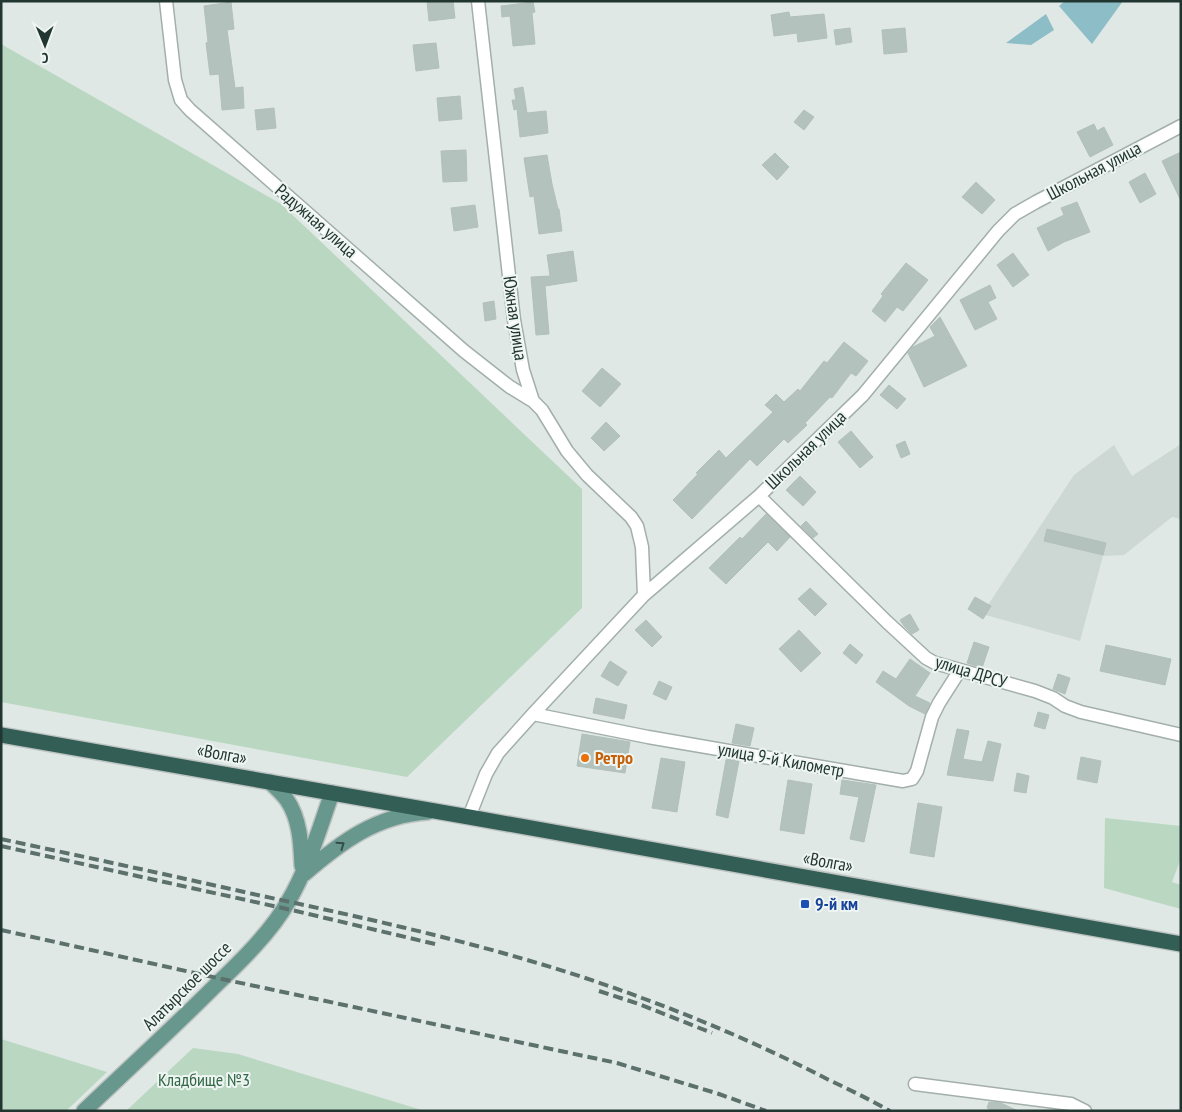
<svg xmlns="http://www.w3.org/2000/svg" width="1182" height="1112" viewBox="0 0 1182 1112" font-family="'PT Sans Narrow',sans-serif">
  <rect width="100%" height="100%" fill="#dfe8e4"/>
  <path fill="#cdd7d3" d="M 1181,444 L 1181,519 L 1172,517 L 1124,555 L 1103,556 L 1080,641 L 982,614 L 1074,475 L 1114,445 L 1132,476 Z"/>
  <path fill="#bad7c2" d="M 1,44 L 281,204 L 582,489 L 582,608 L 407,777 L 1,702 Z
    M 1105,818 L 1181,826 L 1181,858 L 1172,882 L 1181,885 L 1181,909 L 1104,888 Z
    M 1,1039 L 107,1072 L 66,1111 L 1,1111 Z
    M 193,1048 L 238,1054 L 425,1111 L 126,1111 Z"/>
  <path fill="#8dbdc7" d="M 1065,1 L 1123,1 L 1092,44 L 1059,6 Z
    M 1046,14 L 1054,30 L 1031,45 L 1006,43 Z"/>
  <path fill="#b4c2bd" stroke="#b2c0bb" d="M 427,1 L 453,1 L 455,18 L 429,21 Z
    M 231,2 L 234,29 L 227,30 L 235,88 L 243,87 L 244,108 L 222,110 L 219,74 L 210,75 L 206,43 L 208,42 L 204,6 Z
    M 533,2 L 535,12 L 532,13 L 535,44 L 513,46 L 510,16 L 502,17 L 501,6 Z
    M 789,12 L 790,17 L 824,14 L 827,38 L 798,42 L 797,33 L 774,36 L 771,15 Z
    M 850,28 L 852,42 L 836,45 L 834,30 Z
    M 905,28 L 907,52 L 884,54 L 882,30 Z
    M 436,43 L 439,68 L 416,71 L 413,45 Z
    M 523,87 L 527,113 L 546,111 L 548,133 L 520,137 L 517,109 L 514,110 L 512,100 L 516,100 L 514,89 Z
    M 460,96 L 462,119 L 439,121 L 437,98 Z
    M 274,108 L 276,128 L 257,130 L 255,110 Z
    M 804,110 L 814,117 L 804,130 L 794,122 Z
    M 1094,124 L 1097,131 L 1104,127 L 1113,145 L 1090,157 L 1077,132 Z
    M 466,150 L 467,181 L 443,182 L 441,151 Z
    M 1181,152 L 1181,201 L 1162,161 Z
    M 775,153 L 789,167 L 777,180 L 762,165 Z
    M 547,155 L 552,184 L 558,209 L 559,209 L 562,231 L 539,234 L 534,196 L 530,197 L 524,158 Z
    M 1145,173 L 1156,194 L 1140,203 L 1129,182 Z
    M 976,182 L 995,200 L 982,214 L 962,197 Z
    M 1077,202 L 1090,232 L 1064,242 L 1048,251 L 1037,228 L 1064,215 L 1061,208 Z
    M 475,205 L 478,227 L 454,231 L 451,208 Z
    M 573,251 L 577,281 L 545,286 L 549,334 L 536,335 L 531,277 L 550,276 L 547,255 Z
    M 1013,253 L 1029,275 L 1013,287 L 997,265 Z
    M 906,263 L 928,280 L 903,311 L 897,307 L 885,322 L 872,311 L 883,296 L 881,294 Z
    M 990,285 L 996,298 L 988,302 L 997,319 L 975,330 L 960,300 Z
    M 494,301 L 496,319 L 485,321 L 483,303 Z
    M 940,317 L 967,366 L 924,387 L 908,353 L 913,347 L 935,336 L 930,327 Z
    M 844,342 L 868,361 L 856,376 L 851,373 L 832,398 L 830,397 L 805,423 L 807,425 L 788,443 L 784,439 L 757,466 L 750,459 L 692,519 L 673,500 L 698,474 L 696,473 L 719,450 L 726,458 L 773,412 L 765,405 L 776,394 L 784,402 L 798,389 L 800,391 L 824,361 L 827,363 Z
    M 602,368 L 621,384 L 600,407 L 582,391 Z
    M 889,385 L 906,399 L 897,409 L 880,395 Z
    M 606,422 L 620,436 L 604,451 L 591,438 Z
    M 851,431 L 873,457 L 860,468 L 838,442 Z
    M 905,441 L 910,454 L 901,458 L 896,445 Z
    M 800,476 L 816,492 L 803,506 L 786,490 Z
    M 766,514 L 790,537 L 777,551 L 768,542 L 726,584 L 709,568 L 740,537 L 742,539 Z
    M 806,521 L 818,534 L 813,538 L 801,526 Z
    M 1047,529 L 1106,543 L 1103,555 L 1044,541 Z
    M 810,588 L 827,604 L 815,616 L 798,599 Z
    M 975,597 L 991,606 L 983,619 L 968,609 Z
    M 910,614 L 919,630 L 912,634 L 904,626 L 900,620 Z
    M 646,620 L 662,637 L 652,647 L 635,630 Z
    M 799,630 L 821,653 L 801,672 L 779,649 Z
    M 974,642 L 989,647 L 982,668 L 967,663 Z
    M 850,644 L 863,655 L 856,664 L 843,653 Z
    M 1106,645 L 1171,659 L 1165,685 L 1100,671 Z
    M 910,659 L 930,673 L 915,696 L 930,703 L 925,714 L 909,706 L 876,682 L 883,671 L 896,679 Z
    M 610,661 L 627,672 L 618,686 L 601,676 Z
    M 1058,674 L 1070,678 L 1065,694 L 1053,689 Z
    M 659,681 L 672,687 L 666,700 L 653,694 Z
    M 596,698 L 627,705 L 624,719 L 593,713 Z
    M 1038,712 L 1049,715 L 1045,729 L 1034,726 Z
    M 736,724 L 754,728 L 750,746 L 732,743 Z
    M 957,729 L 969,731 L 963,759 L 982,762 L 988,741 L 1001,744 L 993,781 L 947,775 Z
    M 582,734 L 630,742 L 625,773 L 577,766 Z
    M 1081,757 L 1101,761 L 1097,783 L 1077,779 Z
    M 661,758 L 685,762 L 677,812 L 652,808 Z
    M 728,759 L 739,761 L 728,818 L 716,815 L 726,760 Z
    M 1017,773 L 1029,776 L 1026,793 L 1014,791 Z
    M 788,780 L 812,784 L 804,834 L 780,830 Z
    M 842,780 L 876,785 L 864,842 L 850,839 L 859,797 L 840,794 Z
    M 918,803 L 942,807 L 934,857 L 910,853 Z
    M 989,1102 L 1001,1103 L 1018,1111 L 992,1111 L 987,1108 Z"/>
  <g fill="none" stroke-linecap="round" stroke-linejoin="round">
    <g stroke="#a3afab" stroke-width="15">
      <path id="street" d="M 166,1 L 175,80 L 181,100 L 190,110 L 464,351 L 510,387 L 533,401
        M 478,1 L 514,320 L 523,370 L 533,401 L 542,410 L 567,451 L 587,475 L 631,517 L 637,526 L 642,547 L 644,595
        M 759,496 L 887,622 L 926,658 L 935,663 L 1035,691 L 1053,698 L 1065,706 L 1081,712 L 1181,735
        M 533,714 L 648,737 L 903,781 L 912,779 L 917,771 L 932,717 L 939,703 L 960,670
        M 469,817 L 486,774 L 498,753 L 533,714 L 644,595 L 759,496 L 863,395 L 998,231 L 1015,214 L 1036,202 L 1181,126
        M 915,1084 L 1071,1104 L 1085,1111"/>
    </g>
    <g stroke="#bdc3c1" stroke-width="18">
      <path id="primary" d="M 270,782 C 276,788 282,793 287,800 C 300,819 301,844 302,866
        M 304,874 C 341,842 377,815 428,812
        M 84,1111 C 128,1069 173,1028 216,985 C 241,961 271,932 288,902 C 308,868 319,830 332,793"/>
    </g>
    <g stroke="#bdc3c1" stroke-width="18">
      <path id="highway" d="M 1,735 L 469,817 L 1181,944"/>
    </g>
    <use href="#street" stroke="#fff" stroke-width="12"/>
    <use href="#primary" stroke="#68988d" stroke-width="15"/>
    <use href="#highway" stroke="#325e56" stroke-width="15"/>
    <path stroke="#5c716c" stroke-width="4" stroke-dasharray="10 5" stroke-linecap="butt" d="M 1,839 C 85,857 169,875 253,894 C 384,922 517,951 642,998 C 705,1021 767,1048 827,1079 C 848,1089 869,1099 890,1111
      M 1,846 L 296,911 L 439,945
      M 1,930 L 222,979 L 617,1063 L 719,1094 L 766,1111
      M 599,991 L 639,1004 L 712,1033"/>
  </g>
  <defs><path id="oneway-chevron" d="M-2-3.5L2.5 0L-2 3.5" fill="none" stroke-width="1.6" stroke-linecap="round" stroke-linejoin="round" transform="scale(1.25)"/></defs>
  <use stroke="#344e48" href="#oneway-chevron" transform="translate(341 845) rotate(-35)"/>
  <circle fill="#e8710a" stroke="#eef5f2" stroke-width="2" cx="585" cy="758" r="5"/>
  <rect fill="#1a4fb4" stroke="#eef5f2" stroke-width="2" x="800" y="899" width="10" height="10" rx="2.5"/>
  <g text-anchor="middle" stroke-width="4" stroke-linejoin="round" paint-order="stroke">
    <g font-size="18" fill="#223631" stroke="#eef5f2">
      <text transform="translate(1094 171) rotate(-28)" y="6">Школьная улица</text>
      <text transform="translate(316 221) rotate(41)" y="6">Радужная улица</text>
      <text transform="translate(515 318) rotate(82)" y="6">Южная улица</text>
      <text transform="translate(806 450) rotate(-44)" y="6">Школьная улица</text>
      <text transform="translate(971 672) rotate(17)" y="6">улица ДРСУ</text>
      <text transform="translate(222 754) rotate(10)" y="6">«Волга»</text>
      <text transform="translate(781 760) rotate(10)" y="6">улица 9-й Километр</text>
      <text transform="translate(828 862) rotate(10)" y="6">«Волга»</text>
      <text transform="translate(187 986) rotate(-45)" y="6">Алатырское шоссе</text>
    </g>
    <g font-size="18" font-weight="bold" fill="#c56008" stroke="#eef5f2" text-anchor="start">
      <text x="595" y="764">Ретро</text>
    </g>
    <g font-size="18" font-weight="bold" fill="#164399" stroke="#eef5f2" text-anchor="start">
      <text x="815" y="910">9-й км</text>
    </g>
    <g font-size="18" fill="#326747" stroke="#eef5f2">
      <text x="204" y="1086">Кладбище №3</text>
    </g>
  </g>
  <rect width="1182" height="1112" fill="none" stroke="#223631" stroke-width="5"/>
  <g transform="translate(45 45) rotate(179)" stroke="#eef5f2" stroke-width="4" paint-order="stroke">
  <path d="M0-4L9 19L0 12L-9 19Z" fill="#223631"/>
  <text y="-8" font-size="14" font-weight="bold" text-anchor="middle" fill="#223631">С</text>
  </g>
</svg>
